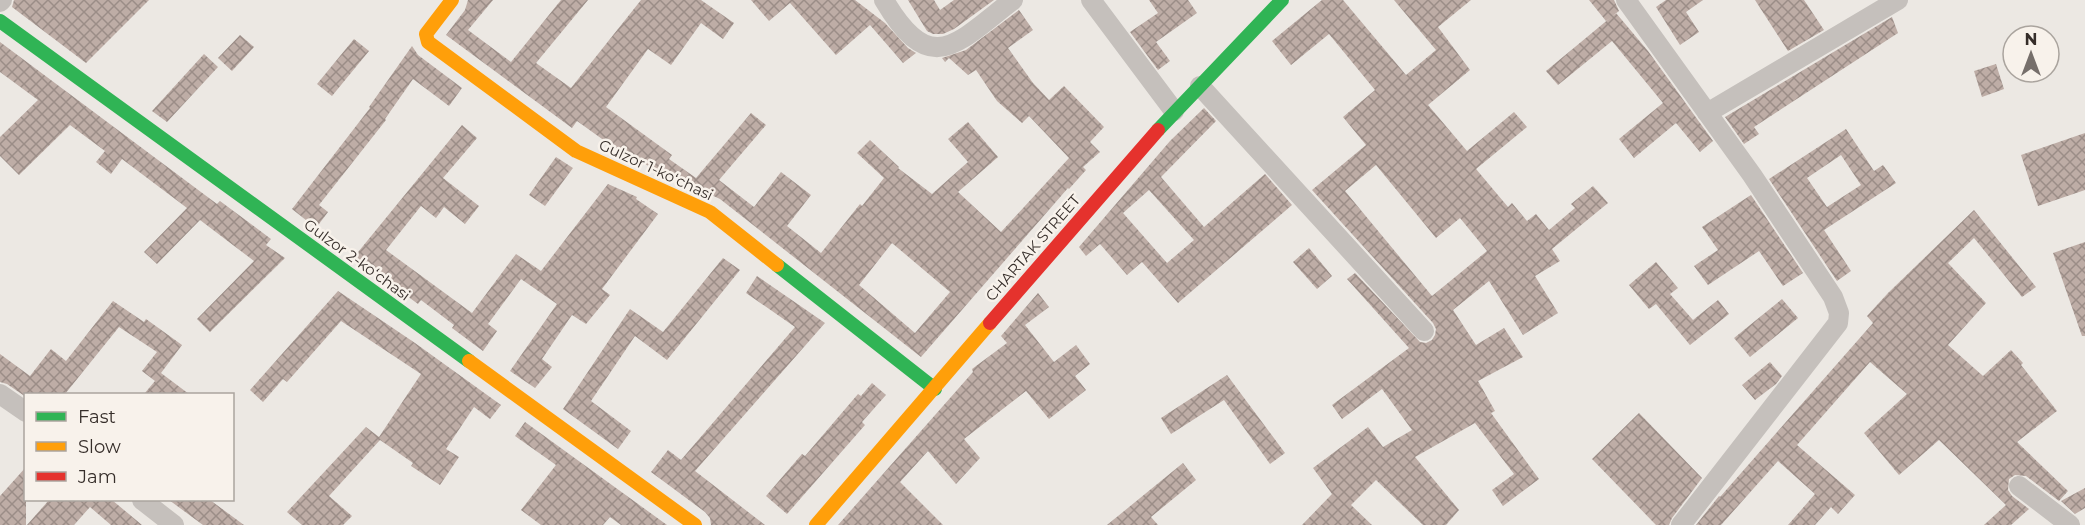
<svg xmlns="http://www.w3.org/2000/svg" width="2085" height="525" viewBox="0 0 2085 525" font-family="Montserrat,sans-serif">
  <defs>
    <pattern id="building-cross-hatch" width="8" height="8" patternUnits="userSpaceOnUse" patternTransform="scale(1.5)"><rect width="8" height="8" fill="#beada6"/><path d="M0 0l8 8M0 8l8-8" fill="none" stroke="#9b8d87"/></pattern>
  </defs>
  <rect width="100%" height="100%" fill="#ece8e3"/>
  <path fill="url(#building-cross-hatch)" fill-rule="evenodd" d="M 14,0 L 149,0 L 86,63 L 12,7 Z
    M 468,0 L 493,0 L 468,30 L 511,62 L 561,0 L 588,0 L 536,63 L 571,88 L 641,0 L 701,0 L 734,23 L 723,39 L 701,23 L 671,65 L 648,49 L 606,107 L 672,155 L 669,159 L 696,178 L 751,113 L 766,125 L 719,180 L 754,207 L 781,172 L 811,195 L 787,226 L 821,253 L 860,204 L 862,206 L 884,178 L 857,153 L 870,140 L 899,167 L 898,168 L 932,194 L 968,162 L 948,139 L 968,122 L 998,157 L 958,192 L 1001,232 L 1069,158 L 1029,116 L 1022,123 L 997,101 L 976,70 L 968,75 L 949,58 L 945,62 L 942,58 L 966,50 L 1019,10 L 1033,30 L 1008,48 L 1033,83 L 1049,100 L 1064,86 L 1104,127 L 1090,142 L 1100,152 L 1083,167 L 1086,170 L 1069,189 L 1068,188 L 921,357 L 720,199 L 623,154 L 577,121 L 572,128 L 446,35 L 465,10 ZM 892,243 L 950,292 L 915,333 L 859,285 Z
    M 751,0 L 855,0 L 885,23 L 908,48 L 916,53 L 903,63 L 870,25 L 836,55 L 790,3 L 769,21 Z
    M 908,0 L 934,0 L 940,10 L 954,0 L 994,0 L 954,29 L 943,34 L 933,34 L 927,31 Z
    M 1149,0 L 1188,0 L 1197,13 L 1156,42 L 1170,61 L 1158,70 L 1130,32 L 1158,13 Z
    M 1322,0 L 1343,0 L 1406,75 L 1436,50 L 1394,0 L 1471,0 L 1438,27 L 1470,70 L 1428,105 L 1467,151 L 1514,112 L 1527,127 L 1476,169 L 1508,207 L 1512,203 L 1527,221 L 1536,214 L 1549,230 L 1575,208 L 1571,204 L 1593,186 L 1608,203 L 1552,249 L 1560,261 L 1535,276 L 1558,313 L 1523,335 L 1489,281 L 1453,310 L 1476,345 L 1504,328 L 1523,357 L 1478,381 L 1495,411 L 1491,413 L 1539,479 L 1503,506 L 1492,490 L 1514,474 L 1475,423 L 1415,457 L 1459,510 L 1446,525 L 1423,525 L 1376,480 L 1351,505 L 1372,525 L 1302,525 L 1332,494 L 1313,468 L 1368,427 L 1383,447 L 1412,430 L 1382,389 L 1342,419 L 1332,405 L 1409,348 L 1347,279 L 1355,273 L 1420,342 L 1426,343 L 1432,340 L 1435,335 L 1436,329 L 1433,323 L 1312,190 L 1366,145 L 1343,117 L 1375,90 L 1329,34 L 1291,65 L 1272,41 ZM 1376,165 L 1436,238 L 1460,218 L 1487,251 L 1432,296 L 1345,191 Z
    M 1589,0 L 1614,0 L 1619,11 L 1606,21 Z
    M 1666,0 L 1703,0 L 1686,12 L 1699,32 L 1680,45 L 1656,7 Z
    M 1755,0 L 1804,0 L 1824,30 L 1788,51 Z
    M 1616,13 L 1648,51 L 1713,141 L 1700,152 L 1676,123 L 1634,158 L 1619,139 L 1663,103 L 1612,41 L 1558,85 L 1546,71 Z
    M 1892,17 L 1898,33 L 1754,127 L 1759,134 L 1744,144 L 1725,117 Z
    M 240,35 L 254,47 L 232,71 L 218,58 Z
    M 354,39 L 369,51 L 332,96 L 317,84 Z
    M 0,42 L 217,204 L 220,201 L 271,239 L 266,245 L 285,258 L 210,332 L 197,319 L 254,261 L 200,220 L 157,264 L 144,252 L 187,208 L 122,159 L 111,174 L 96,162 L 105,151 L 70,125 L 19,175 L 0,156 L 0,137 L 38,100 L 0,72 Z
    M 412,46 L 418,55 L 462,88 L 449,106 L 413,79 L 385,119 L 386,120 L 319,205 L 328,212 L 316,228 L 292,209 L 370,108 L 369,107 Z
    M 204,54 L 218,67 L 167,122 L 152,111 Z
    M 1996,64 L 2004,89 L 1982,97 L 1974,71 Z
    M 1204,108 L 1216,121 L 1161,177 L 1204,227 L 1265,174 L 1292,205 L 1178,303 L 1142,262 L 1127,275 L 1100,244 L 1086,256 L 1079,247 L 1170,141 ZM 1149,190 L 1194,240 L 1167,263 L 1123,213 Z
    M 462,125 L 477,138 L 443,178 L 479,206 L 465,224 L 444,207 L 436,218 L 421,206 L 386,250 L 472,313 L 516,254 L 541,271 L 608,184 L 637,197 L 636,199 L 658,214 L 602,289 L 610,295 L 586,324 L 572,315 L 542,359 L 552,367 L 535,388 L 510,371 L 557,304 L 521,279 L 488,324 L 497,331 L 483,351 L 452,328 L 454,325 L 421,300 L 418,304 L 354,257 Z
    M 1846,129 L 1874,171 L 1883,165 L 1896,183 L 1824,230 L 1851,271 L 1837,281 L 1769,179 ZM 1841,155 L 1861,185 L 1827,207 L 1807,178 Z
    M 2085,133 L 2085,190 L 2038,206 L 2021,155 Z
    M 556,157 L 573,168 L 545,206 L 529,195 Z
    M 1751,195 L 1803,273 L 1783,286 L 1759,251 L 1708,285 L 1694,266 L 1718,250 L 1702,227 Z
    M 1974,210 L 2036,287 L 2022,297 L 1974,238 L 1948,263 L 1986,303 L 1948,345 L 1983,376 L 2011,350 L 2023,363 L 2021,365 L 2057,411 L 2017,442 L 2068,491 L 2059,501 L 2026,476 L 2015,475 L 2009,479 L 2008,490 L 2012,496 L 2029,509 L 2011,525 L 1984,525 L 2006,505 L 1939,440 L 1899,475 L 1864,433 L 1907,394 L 1870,362 L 1797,445 L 1855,495 L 1838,514 L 1831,507 L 1815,525 L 1788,525 L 1815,494 L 1778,461 L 1721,525 L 1696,525 L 1719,496 L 1720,497 L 1873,323 L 1867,316 L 1888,293 Z
    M 2085,242 L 2085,336 L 2082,336 L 2053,253 Z
    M 1309,248 L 1332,276 L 1317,289 L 1293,262 Z
    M 723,258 L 740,270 L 667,360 L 635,336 L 591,401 L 631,431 L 618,449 L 563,409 L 630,309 L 663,332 Z
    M 1656,262 L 1678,288 L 1670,294 L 1693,320 L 1718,300 L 1729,314 L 1690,345 L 1656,304 L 1649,309 L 1629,285 Z
    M 757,276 L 825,323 L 695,471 L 765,525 L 711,525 L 710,518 L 705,512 L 651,472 L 668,450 L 681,460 L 795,327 L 746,293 Z
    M 338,291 L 415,343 L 501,405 L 490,419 L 474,407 L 446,449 L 459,457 L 440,485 L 411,466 L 413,463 L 380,440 L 329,496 L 352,516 L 343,525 L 302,525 L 287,512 L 366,427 L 379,437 L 421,374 L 341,321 L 287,382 L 283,379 L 263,402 L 250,390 Z
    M 1038,293 L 1049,307 L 1025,325 L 1054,362 L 1076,345 L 1090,364 L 1075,376 L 1086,390 L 1049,419 L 1026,391 L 964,439 L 980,458 L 956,484 L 928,451 L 900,482 L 943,525 L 838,525 L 973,372 L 972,369 L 1007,343 L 1001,336 Z
    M 1782,299 L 1798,318 L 1750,357 L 1734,338 Z
    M 113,301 L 144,322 L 146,319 L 182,345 L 161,373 L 189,394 L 144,394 L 155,381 L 142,371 L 157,352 L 119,327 L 65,394 L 26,394 L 26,397 L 7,384 L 0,382 L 0,354 L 30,376 L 51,349 L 66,361 Z
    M 1770,362 L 1782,376 L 1776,384 L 1755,400 L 1742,385 Z
    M 1227,375 L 1285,453 L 1270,464 L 1224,400 L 1171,434 L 1161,418 Z
    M 872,383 L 886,395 L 862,422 L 865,425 L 787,514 L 766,496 L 802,454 L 805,456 L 858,394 L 861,396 Z
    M 1639,413 L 1702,478 L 1672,518 L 1669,525 L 1656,525 L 1592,459 Z
    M 525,422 L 667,525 L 621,525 L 610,517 L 603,525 L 541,525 L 521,510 L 556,465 L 515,436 Z
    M 1183,463 L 1196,480 L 1151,517 L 1158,525 L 1107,525 Z
    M 26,467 L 26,525 L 0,525 L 0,496 Z
    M 2085,488 L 2085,508 L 2075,514 L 2061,501 Z
    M 49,500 L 112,500 L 142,525 L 111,525 L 90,507 L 74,525 L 27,525 Z
    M 169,500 L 210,500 L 244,525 L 203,525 Z"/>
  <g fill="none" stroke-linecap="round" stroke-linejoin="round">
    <path stroke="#c5c0bc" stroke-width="20" d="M 884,0 C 931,80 957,43 1013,0
      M 1091,0 L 1174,111
      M 1626,0 L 1752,175 L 1833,297 L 1839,313 L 1838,323 L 1681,525
      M 0,2 L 2,0
      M 1200,86 L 1424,331
      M 1707,113 L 1898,0
      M 0,394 L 26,412
      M 2019,486 L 2070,525
      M 142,500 L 174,525"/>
    <path stroke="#30b455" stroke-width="14" d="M 0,21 L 469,361
      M 1158,130 L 1282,0
      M 777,265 L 935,389"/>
    <path stroke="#ff9f0a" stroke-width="14" d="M 452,0 L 426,34 L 428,42 L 576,151 L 710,212 L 777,265
      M 469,361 L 695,525
      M 816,525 L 990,323"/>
    <path stroke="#e5322d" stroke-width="14" d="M 990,323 L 1158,130"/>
  </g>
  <g text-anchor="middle" stroke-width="5" stroke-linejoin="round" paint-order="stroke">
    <g font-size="15" fill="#362e2a" stroke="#f8f2eb">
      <text transform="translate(656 170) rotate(25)" y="5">Gulzor 1-koʻchasi</text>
      <text transform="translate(1033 248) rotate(-49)" y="5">CHARTAK STREET</text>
      <text transform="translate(357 260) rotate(36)" y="5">Gulzor 2-koʻchasi</text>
    </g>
  </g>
  <rect x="24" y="393" width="210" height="108" fill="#f8f2eb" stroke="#aaa49e" stroke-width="1.5"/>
  <rect x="36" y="412" width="30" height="9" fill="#30b455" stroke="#aaa49e" stroke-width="1.5"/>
  <text x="78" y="423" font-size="18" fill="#362e2a">Fast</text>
  <rect x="36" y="442" width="30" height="9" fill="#ff9f0a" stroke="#aaa49e" stroke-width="1.5"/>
  <text x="78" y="453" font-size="18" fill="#362e2a">Slow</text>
  <rect x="36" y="472" width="30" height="9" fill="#e5322d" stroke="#aaa49e" stroke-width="1.5"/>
  <text x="78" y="483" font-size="18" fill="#362e2a">Jam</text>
  <g transform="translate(2031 54)"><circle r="28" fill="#f8f2eb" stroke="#aaa49e" stroke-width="1.5"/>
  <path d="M0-4.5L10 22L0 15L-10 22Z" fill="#766f6b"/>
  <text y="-9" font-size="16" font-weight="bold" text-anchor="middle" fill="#362e2a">N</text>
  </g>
</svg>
